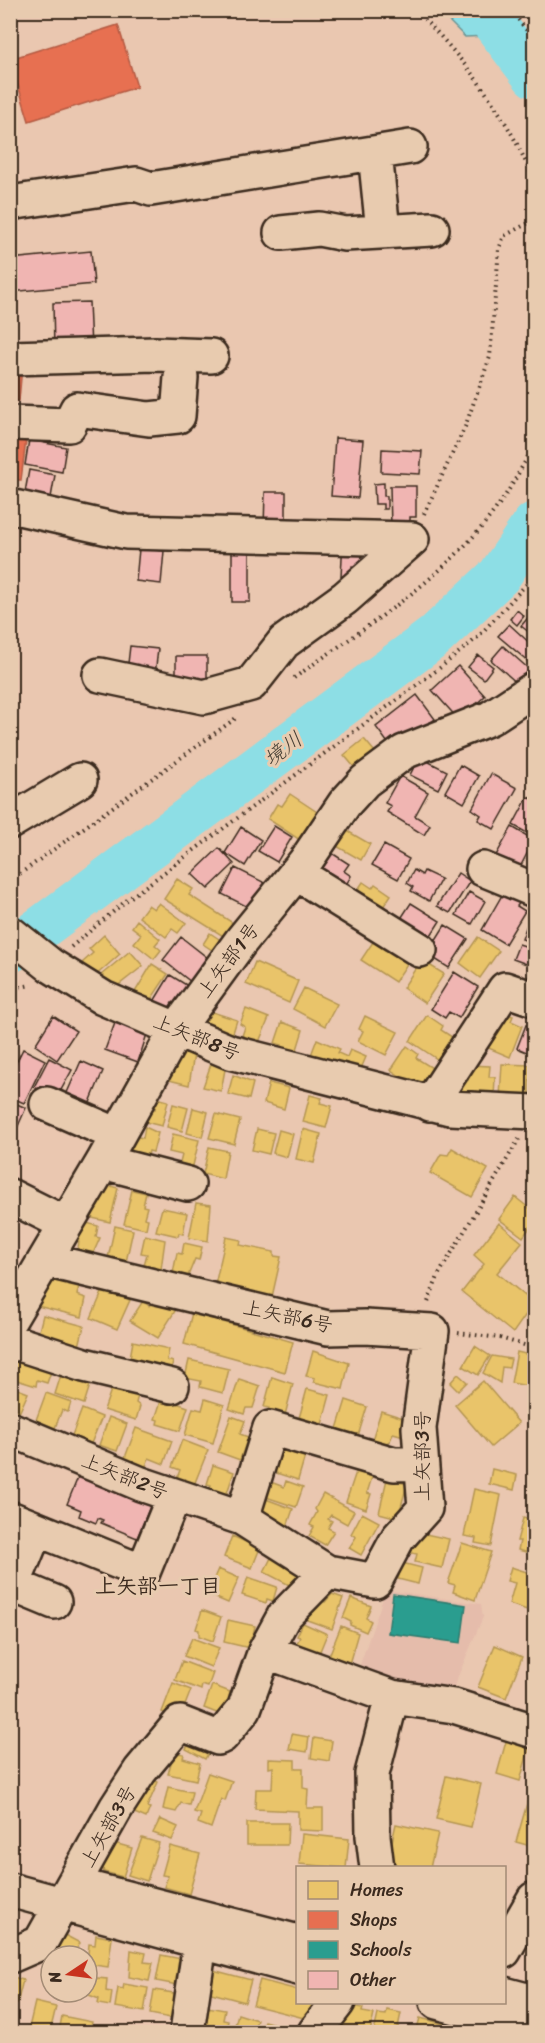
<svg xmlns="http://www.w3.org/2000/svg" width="545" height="2043" viewBox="0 0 545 2043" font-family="Sriracha,'Klee One',sans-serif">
  <rect width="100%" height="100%" fill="#eac7b0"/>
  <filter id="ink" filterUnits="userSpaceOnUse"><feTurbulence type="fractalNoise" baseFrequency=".0167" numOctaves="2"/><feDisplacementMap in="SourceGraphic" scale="12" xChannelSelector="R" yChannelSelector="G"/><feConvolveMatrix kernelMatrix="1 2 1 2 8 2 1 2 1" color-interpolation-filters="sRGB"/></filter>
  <g filter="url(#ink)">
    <path fill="#e5bcab" d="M 386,1590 L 481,1604 L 483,1617 L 451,1693 L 356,1676 Z"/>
    <path fill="#8ddee5" stroke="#6c9695" stroke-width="1.5" d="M 439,11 L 500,11 L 529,49 L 489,36 L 465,37 Z"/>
    <path fill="#e9c46a" stroke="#b59653" stroke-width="1.5" d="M 364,739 L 380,758 L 355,768 L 344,755 Z
      M 290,794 L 323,816 L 306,844 L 268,819 L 277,804 L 282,806 Z
      M 342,828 L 370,844 L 361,860 L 333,844 Z
      M 177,879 L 193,889 L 189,895 L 236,925 L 228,939 L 164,899 Z
      M 363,882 L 372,888 L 375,884 L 391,895 L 379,913 L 354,895 Z
      M 159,903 L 186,923 L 178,933 L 172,929 L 166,937 L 139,917 L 148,905 L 154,909 Z
      M 137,920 L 160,939 L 155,945 L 161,950 L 154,959 L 134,943 L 141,934 L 132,927 Z
      M 210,933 L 225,943 L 218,954 L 203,944 Z
      M 104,935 L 120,954 L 94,977 L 82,963 L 93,953 L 89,949 Z
      M 478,937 L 499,951 L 480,978 L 460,963 Z
      M 373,942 L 385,950 L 387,947 L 409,961 L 395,982 L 361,960 Z
      M 130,951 L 143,966 L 116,987 L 108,983 L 101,975 Z
      M 421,960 L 444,974 L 425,1003 L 403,988 Z
      M 255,962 L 298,981 L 289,1003 L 246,984 Z
      M 152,964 L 168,974 L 150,1001 L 135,992 Z
      M 304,988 L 337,1004 L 325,1026 L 293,1009 Z
      M 246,1009 L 269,1018 L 259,1042 L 242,1036 L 245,1027 L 240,1024 Z
      M 206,1010 L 237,1020 L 232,1036 L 200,1025 Z
      M 506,1014 L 513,1016 L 511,1021 L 522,1026 L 510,1057 L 486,1047 Z
      M 427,1015 L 443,1026 L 441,1030 L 455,1039 L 440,1061 L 410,1041 Z
      M 365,1016 L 398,1032 L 386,1055 L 358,1041 L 363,1031 L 359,1029 Z
      M 282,1022 L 303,1030 L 295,1056 L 280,1051 L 282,1045 L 275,1043 Z
      M 317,1039 L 340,1049 L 338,1053 L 347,1057 L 350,1050 L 366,1057 L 360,1071 L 343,1064 L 341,1068 L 311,1055 Z
      M 407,1046 L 418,1054 L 416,1058 L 434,1069 L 424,1085 L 418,1082 L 415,1086 L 391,1070 Z
      M 182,1051 L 194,1054 L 189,1085 L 169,1080 L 176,1052 Z
      M 212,1061 L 226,1064 L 221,1091 L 203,1087 Z
      M 502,1064 L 530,1065 L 529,1098 L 500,1097 Z
      M 469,1065 L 490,1066 L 489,1077 L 495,1077 L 494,1098 L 458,1095 L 459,1080 L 468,1080 Z
      M 233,1075 L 253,1083 L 249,1099 L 228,1094 Z
      M 269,1083 L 289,1088 L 284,1109 L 264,1103 Z
      M 310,1095 L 322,1098 L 320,1103 L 332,1106 L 326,1128 L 303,1122 Z
      M 157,1098 L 168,1101 L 162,1126 L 145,1122 L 148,1107 L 155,1109 Z
      M 173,1104 L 188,1108 L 182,1131 L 167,1127 Z
      M 193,1108 L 208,1112 L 202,1137 L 187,1133 Z
      M 216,1114 L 240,1120 L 234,1144 L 209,1138 Z
      M 145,1127 L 158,1133 L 153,1152 L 149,1151 L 147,1160 L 130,1156 L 132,1149 L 127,1148 L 130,1135 L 143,1138 Z
      M 257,1129 L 274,1133 L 269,1154 L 252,1150 Z
      M 303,1129 L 321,1134 L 314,1163 L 296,1159 Z
      M 279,1130 L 293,1134 L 287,1157 L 273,1153 Z
      M 173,1134 L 199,1140 L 192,1170 L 179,1167 L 182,1155 L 169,1152 Z
      M 209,1147 L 228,1151 L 223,1179 L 203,1174 Z
      M 452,1148 L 488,1169 L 472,1197 L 430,1173 L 441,1154 L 448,1155 Z
      M 107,1185 L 118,1188 L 110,1222 L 92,1218 L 99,1190 L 105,1192 Z
      M 132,1190 L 146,1193 L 143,1206 L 147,1207 L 144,1218 L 148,1219 L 146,1229 L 124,1224 Z
      M 515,1197 L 534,1212 L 534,1222 L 523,1237 L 499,1219 Z
      M 196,1203 L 211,1205 L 208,1241 L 189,1238 Z
      M 162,1208 L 187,1213 L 183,1234 L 179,1233 L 178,1236 L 156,1231 Z
      M 79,1221 L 98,1226 L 96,1237 L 100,1238 L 92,1256 L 77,1253 L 79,1242 L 75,1241 Z
      M 499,1223 L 522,1242 L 497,1273 L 534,1303 L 513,1333 L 462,1292 L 484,1264 L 474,1255 Z
      M 115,1226 L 133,1230 L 126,1262 L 108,1258 Z
      M 145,1235 L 165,1240 L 161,1269 L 144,1265 L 147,1254 L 141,1253 Z
      M 226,1237 L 241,1240 L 240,1245 L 274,1252 L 274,1256 L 281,1257 L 272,1297 L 215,1285 Z
      M 184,1243 L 202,1247 L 199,1260 L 195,1259 L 188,1276 L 173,1273 L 177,1253 L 182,1254 Z
      M 49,1279 L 79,1286 L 77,1295 L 86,1298 L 82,1317 L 33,1305 L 36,1294 L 45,1296 Z
      M 104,1288 L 130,1300 L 117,1329 L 91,1318 Z
      M 153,1300 L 177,1308 L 158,1338 L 130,1321 L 143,1301 L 149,1306 Z
      M 192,1313 L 293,1342 L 285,1372 L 184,1344 Z
      M 43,1315 L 84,1326 L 78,1350 L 37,1339 Z
      M 133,1341 L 169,1349 L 167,1360 L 173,1362 L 170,1376 L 134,1368 L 136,1359 L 130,1358 Z
      M 475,1346 L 490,1356 L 478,1375 L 463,1366 Z
      M 313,1351 L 349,1363 L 343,1389 L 314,1382 L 315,1378 L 306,1376 Z
      M 517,1352 L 534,1356 L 534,1387 L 511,1383 Z
      M 492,1356 L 511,1359 L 509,1368 L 502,1367 L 500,1383 L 483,1373 Z
      M 10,1357 L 52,1369 L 47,1383 L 37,1380 L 36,1386 L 10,1378 Z
      M 189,1360 L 229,1369 L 223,1393 L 200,1387 L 201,1381 L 185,1378 Z
      M 62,1372 L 91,1382 L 84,1404 L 55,1394 Z
      M 458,1374 L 467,1382 L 458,1391 L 450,1383 Z
      M 272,1377 L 293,1384 L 284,1419 L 267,1414 L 269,1408 L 264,1407 Z
      M 239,1379 L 260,1386 L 253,1408 L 246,1408 L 244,1414 L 229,1409 Z
      M 483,1381 L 519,1423 L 491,1447 L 455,1405 Z
      M 10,1386 L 28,1393 L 16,1420 L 10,1417 Z
      M 112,1387 L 138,1395 L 136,1403 L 140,1406 L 136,1420 L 104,1410 Z
      M 307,1389 L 330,1395 L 321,1428 L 298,1422 Z
      M 46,1393 L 71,1402 L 68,1412 L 62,1410 L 55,1428 L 36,1420 Z
      M 162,1398 L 188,1407 L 180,1431 L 157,1424 L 158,1420 L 155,1419 Z
      M 205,1399 L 224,1405 L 213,1443 L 185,1435 L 193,1408 L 202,1410 Z
      M 346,1400 L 367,1407 L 357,1439 L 336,1432 Z
      M 82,1409 L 102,1417 L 90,1446 L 71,1438 Z
      M 381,1411 L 410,1420 L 404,1436 L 393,1433 L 390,1441 L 381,1446 L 371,1443 Z
      M 231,1416 L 245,1421 L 240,1434 L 248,1437 L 240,1460 L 218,1452 Z
      M 109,1417 L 127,1424 L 117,1451 L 99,1445 Z
      M 136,1428 L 172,1441 L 164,1464 L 149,1458 L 144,1471 L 123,1463 Z
      M 182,1440 L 208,1450 L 192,1490 L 175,1483 L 180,1470 L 172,1467 Z
      M 281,1444 L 296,1449 L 295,1453 L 305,1456 L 298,1480 L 273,1472 Z
      M 213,1465 L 234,1472 L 224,1502 L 208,1496 L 211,1485 L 207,1484 Z
      M 357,1469 L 373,1474 L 367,1493 L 371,1494 L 366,1509 L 346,1502 Z
      M 492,1469 L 517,1475 L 514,1490 L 489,1484 Z
      M 387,1479 L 407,1484 L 398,1518 L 379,1513 Z
      M 268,1481 L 284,1487 L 286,1481 L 303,1487 L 296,1507 L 263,1496 Z
      M 474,1489 L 501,1495 L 491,1546 L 475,1543 L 476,1538 L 464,1536 Z
      M 323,1494 L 354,1511 L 347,1524 L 331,1515 L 328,1519 L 332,1521 L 328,1528 L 334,1531 L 325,1545 L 309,1536 L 314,1527 L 310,1525 L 317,1512 L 315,1509 Z
      M 263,1498 L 293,1509 L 286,1530 L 257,1513 Z
      M 362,1513 L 379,1522 L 361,1555 L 349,1548 L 356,1537 L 351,1534 Z
      M 523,1518 L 534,1520 L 533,1554 L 518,1550 L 520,1541 L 517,1541 Z
      M 416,1532 L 449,1539 L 442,1568 L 415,1562 L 417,1554 L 407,1552 Z
      M 232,1536 L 260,1548 L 252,1568 L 224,1557 Z
      M 462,1543 L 491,1552 L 475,1600 L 453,1592 L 455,1585 L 448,1583 Z
      M 272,1556 L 306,1571 L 297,1589 L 264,1572 Z
      M 402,1563 L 422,1568 L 418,1584 L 398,1579 Z
      M 511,1567 L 533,1574 L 532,1580 L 534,1584 L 527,1610 L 509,1604 L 515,1583 L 507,1581 Z
      M 218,1569 L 239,1578 L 228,1603 L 207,1594 Z
      M 248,1577 L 277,1587 L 273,1601 L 267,1599 L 266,1603 L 242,1595 Z
      M 332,1594 L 343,1598 L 332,1629 L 307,1620 L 313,1603 L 320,1600 L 325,1602 Z
      M 351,1598 L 371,1606 L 366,1618 L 371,1621 L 366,1632 L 350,1625 L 351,1622 L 343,1618 Z
      M 202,1610 L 221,1617 L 213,1641 L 199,1636 L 199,1630 L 196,1629 Z
      M 228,1620 L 255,1626 L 250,1648 L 224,1642 Z
      M 303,1623 L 327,1634 L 318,1656 L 299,1648 L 300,1645 L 297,1643 L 300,1637 L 297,1636 Z
      M 341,1626 L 358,1633 L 349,1664 L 329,1656 Z
      M 192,1638 L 219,1648 L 211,1667 L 184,1656 Z
      M 495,1645 L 522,1657 L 506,1698 L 478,1687 Z
      M 182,1661 L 213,1673 L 208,1687 L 202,1685 L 201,1690 L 175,1680 Z
      M 173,1683 L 191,1690 L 184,1708 L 179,1707 L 176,1717 L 162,1712 Z
      M 212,1685 L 230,1692 L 229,1696 L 234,1698 L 227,1717 L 204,1708 Z
      M 292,1734 L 309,1737 L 307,1752 L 289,1749 Z
      M 193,1735 L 212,1746 L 205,1759 L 186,1749 Z
      M 314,1738 L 332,1741 L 329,1761 L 311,1758 Z
      M 507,1738 L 530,1745 L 520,1781 L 497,1774 Z
      M 174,1752 L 184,1754 L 183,1758 L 200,1763 L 196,1780 L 168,1774 Z
      M 269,1759 L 295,1760 L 295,1768 L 303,1768 L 303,1788 L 308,1789 L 307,1808 L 323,1808 L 323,1831 L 298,1830 L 298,1811 L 255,1809 L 256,1789 L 272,1789 L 273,1767 L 269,1768 Z
      M 208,1773 L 232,1781 L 225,1801 L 221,1799 L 211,1828 L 198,1823 L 201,1814 L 194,1812 Z
      M 145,1776 L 158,1782 L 147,1807 L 150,1808 L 146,1818 L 130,1811 Z
      M 446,1776 L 481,1784 L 471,1827 L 436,1819 Z
      M 168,1787 L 192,1792 L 189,1805 L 181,1803 L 176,1812 L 163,1809 Z
      M 530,1793 L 534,1794 L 534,1847 L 516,1842 Z
      M 160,1819 L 178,1827 L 172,1840 L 153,1833 Z
      M 247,1823 L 288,1823 L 287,1845 L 247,1845 Z
      M 396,1824 L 438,1833 L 430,1868 L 406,1868 L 387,1863 Z
      M 302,1834 L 349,1839 L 346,1868 L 299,1864 Z
      M 142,1838 L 159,1843 L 147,1881 L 128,1875 Z
      M 114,1843 L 132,1848 L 123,1877 L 104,1872 L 101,1864 L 106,1846 L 112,1848 Z
      M 170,1846 L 200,1854 L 189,1894 L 164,1887 L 168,1876 L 162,1875 Z
      M 59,1932 L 80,1943 L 73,1956 L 65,1956 L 50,1948 Z
      M 96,1935 L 112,1938 L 108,1967 L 87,1964 L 89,1944 L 95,1945 Z
      M 131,1950 L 146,1953 L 144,1962 L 153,1963 L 149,1981 L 129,1977 Z
      M 161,1955 L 182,1959 L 183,1986 L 156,1981 Z
      M 209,1969 L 251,1980 L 245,2002 L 204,1991 Z
      M 10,1976 L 23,1980 L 17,2004 L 10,2002 Z
      M 87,1977 L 107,1979 L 106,1991 L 112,1992 L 110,2006 L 98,2004 L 99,1999 L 84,1993 L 87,1992 Z
      M 260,1980 L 298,1990 L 298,2002 L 316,2002 L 312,2020 L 253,2005 Z
      M 124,1984 L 148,1988 L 144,2012 L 115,2007 L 118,1988 L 123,1989 Z
      M 154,1990 L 180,1994 L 176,2019 L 150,2014 Z
      M 35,2002 L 56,2007 L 50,2032 L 28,2032 Z
      M 202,2006 L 225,2010 L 223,2020 L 228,2021 L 226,2032 L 197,2032 Z
      M 352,2006 L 363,2008 L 362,2012 L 374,2014 L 370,2032 L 341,2032 L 344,2015 L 350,2016 Z
      M 387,2010 L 401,2013 L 397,2032 L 374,2032 L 378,2014 L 386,2015 Z
      M 238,2014 L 257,2020 L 253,2032 L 233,2032 Z
      M 62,2016 L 92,2022 L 90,2032 L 59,2032 Z
      M 420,2018 L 457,2027 L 456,2032 L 416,2032 Z
      M 264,2021 L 286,2027 L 284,2031 L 288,2032 L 260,2032 Z"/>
    <path fill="#e76f51" stroke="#b35a42" stroke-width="1.5" d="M 118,25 L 137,87 L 29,121 L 10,59 Z
      M 10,365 L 22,366 L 19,401 L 10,400 Z
      M 10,430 L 27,432 L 21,480 L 13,480 L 10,489 Z"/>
    <path fill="#2a9d8f" stroke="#2f7a6d" stroke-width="1.5" d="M 393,1594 L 466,1605 L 461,1643 L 388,1633 Z"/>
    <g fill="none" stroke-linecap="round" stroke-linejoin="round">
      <path stroke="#8ddee5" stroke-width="44" d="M 484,10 L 534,76
        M 10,951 L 434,637 L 499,576 L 534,524"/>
    </g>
    <path fill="#f0b5b2" stroke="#3b2a1e" stroke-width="1.5" d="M 91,251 L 94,284 L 10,292 L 10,259 Z
      M 89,302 L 91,348 L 54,349 L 53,303 Z
      M 335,438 L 363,440 L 358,498 L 331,496 Z
      M 29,440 L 66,447 L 62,472 L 25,465 Z
      M 382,449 L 422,451 L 420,474 L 381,472 Z
      M 29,470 L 55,475 L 50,503 L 24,498 Z
      M 384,483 L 384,496 L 387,496 L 387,509 L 383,509 L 383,504 L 375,504 L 374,484 Z
      M 390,486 L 416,486 L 416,517 L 410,517 L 410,528 L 391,528 Z
      M 265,492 L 286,492 L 286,529 L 264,528 Z
      M 343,538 L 363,539 L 361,567 L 352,566 L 352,578 L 341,577 Z
      M 139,549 L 164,551 L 161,584 L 136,581 Z
      M 232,552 L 250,552 L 250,602 L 232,602 Z
      M 517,610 L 524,616 L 517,625 L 510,619 Z
      M 532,613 L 534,615 L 534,636 L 521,626 Z
      M 509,624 L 534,647 L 534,658 L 530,663 L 498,636 Z
      M 130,646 L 158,649 L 155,675 L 127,672 Z
      M 503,646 L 530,670 L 518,684 L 491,660 Z
      M 478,655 L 493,667 L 484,679 L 468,667 Z
      M 176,656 L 207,656 L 207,681 L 176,681 Z
      M 458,666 L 485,696 L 459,720 L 432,690 Z
      M 417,695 L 435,719 L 393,750 L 376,727 Z
      M 419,757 L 447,771 L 438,789 L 410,775 Z
      M 460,765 L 479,776 L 464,803 L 445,792 Z
      M 491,774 L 517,788 L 494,829 L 478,820 L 481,815 L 472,809 Z
      M 400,776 L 428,792 L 415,816 L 430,825 L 424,835 L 387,812 L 391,806 L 385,803 Z
      M 528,797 L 534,800 L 534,829 L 530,827 L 527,833 L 513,825 Z
      M 274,826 L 292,837 L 277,862 L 258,851 Z
      M 241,827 L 261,840 L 245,866 L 225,853 Z
      M 512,827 L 534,840 L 517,873 L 494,859 Z
      M 384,845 L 409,859 L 398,879 L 372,865 Z
      M 219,848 L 234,864 L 208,889 L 192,874 Z
      M 327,850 L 349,864 L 344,871 L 351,876 L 343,890 L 318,874 L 322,868 L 318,865 Z
      M 235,868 L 267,884 L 254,910 L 222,894 Z
      M 414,870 L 422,875 L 424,871 L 441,879 L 429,901 L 411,891 L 413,887 L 407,883 Z
      M 458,873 L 470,881 L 450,913 L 437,906 Z
      M 505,890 L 522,900 L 517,906 L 525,911 L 505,944 L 482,930 Z
      M 469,892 L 485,901 L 472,924 L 456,915 Z
      M 411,903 L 440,921 L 428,940 L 398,923 Z
      M 533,907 L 534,907 L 534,943 L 522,939 Z
      M 445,925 L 468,939 L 449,968 L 427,954 Z
      M 181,937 L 209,959 L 191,982 L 163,960 Z
      M 519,944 L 534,949 L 534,987 L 526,984 L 532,966 L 513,959 Z
      M 454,972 L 478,987 L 459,1018 L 449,1012 L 445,1018 L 431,1009 Z
      M 170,975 L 188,986 L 177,1005 L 172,1003 L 167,1011 L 153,1003 Z
      M 53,1016 L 76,1031 L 57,1060 L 35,1045 Z
      M 115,1023 L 147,1034 L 138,1062 L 105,1050 Z
      M 526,1025 L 534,1028 L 534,1026 L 534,1055 L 517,1048 Z
      M 23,1049 L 45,1060 L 24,1103 L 10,1097 L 10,1075 Z
      M 49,1058 L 72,1070 L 56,1099 L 34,1087 Z
      M 81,1061 L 103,1071 L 89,1105 L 66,1095 Z
      M 10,1101 L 26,1108 L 10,1144 Z
      M 81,1470 L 151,1504 L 137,1538 L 101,1523 L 103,1520 L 98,1518 L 96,1523 L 79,1516 L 81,1510 L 67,1504 Z"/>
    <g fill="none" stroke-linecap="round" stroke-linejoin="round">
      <g stroke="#3b2a1e" stroke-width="38">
        <path id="minor" d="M 375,153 L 383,231
          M 10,203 L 136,184 L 151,189 L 410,147
          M 281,233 L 319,229 L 345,234 L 432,229
          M 10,358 L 155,354 L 211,356
          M 10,423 L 69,425 L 77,409 L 149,419 L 178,416 L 181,377
          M 10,506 L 126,532 L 412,539
          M 100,675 L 204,697 L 251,684 L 284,642 L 345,598 L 412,539
          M 10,822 L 80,780
          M 483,869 L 534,890
          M 296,873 L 420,950
          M 10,933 L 50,965 L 103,998 L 230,1052 L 450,1108 L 534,1112
          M 47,1104 L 118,1135
          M 430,1104 L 505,989 L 534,999
          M 103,1162 L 188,1184
          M 10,1196 L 66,1224
          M 10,1319 L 103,1162 L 177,1029 L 241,941 L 305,862 L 345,803 L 365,781 L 404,752 L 490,718 L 534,689
          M 10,1341 L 84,1365 L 172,1386
          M 10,1429 L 141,1484 L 242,1518 L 327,1572
          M 10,1518 L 143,1572 L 174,1496
          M 242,1518 L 270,1428 L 394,1464 L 421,1463
          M 36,1529 L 13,1585 L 54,1602
          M 265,1651 L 392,1697 L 454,1706 L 534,1731
          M 377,1868 L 373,1836 L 372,1774 L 392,1697
          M 76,1885 L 298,1942
          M 10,1890 L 298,1968
          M 504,1951 L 534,1899
          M 10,1956 L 40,1943 L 116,1808 L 140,1771 L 180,1723 L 218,1738 L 222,1736 L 244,1709 L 265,1651 L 284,1616 L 327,1572 L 375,1581 L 398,1538 L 425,1508 L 419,1428 L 432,1331 L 365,1327 L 328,1328 L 45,1260
          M 504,1994 L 534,2002
          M 437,2002 L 534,2027
          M 187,2032 L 203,1922
          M 315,2032 L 338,2002"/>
      </g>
      <path stroke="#3b2a1e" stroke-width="4" stroke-dasharray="1.5 4.5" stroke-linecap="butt" d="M 416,10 C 467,63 506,112 534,181
        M 511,10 L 534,40
        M 424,514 L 465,427 L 490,357 L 499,249 L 504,236 L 534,220
        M 294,678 C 376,619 468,566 518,474 C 524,463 531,453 534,441
        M 10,881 L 236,718
        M 71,947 L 127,900 L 441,667 L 477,638 L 534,576
        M 10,994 L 21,987 L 31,985
        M 428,1302 L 439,1274 L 519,1139
        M 458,1333 L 500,1338 L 534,1348"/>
      <use href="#minor" stroke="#e8cbaf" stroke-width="33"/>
    </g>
  </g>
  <g text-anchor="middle" stroke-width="6" stroke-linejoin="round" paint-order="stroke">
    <g font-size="20" fill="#3b2a1e" stroke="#e8cbaf">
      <text transform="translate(228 960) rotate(-53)" y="7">上矢部1号</text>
      <text transform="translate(197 1037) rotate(22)" y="7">上矢部8号</text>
      <text transform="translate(288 1316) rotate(12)" y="7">上矢部6号</text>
      <text transform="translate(422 1456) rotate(-90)" y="7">上矢部3号</text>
      <text transform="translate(125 1476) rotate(22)" y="7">上矢部2号</text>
      <text transform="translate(108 1826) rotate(-60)" y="7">上矢部3号</text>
    </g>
    <g font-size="21" font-style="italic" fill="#433c32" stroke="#e8cbaf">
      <text transform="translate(283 749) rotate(-37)" y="7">境川</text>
    </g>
    <g font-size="21" font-weight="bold" fill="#3b2a1e" stroke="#e8cbaf">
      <text x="158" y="1593">上矢部一丁目</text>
    </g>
  </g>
  <rect width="545" height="2043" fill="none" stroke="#e8cbaf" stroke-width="36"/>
  <rect x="18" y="18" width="509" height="2007" fill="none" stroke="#3b2a1e" stroke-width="2" filter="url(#ink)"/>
  <rect x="296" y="1866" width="210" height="138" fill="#e8cbaf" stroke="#a38b75" stroke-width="1.5"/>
  <rect x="308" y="1881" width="30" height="18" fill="#e9c46a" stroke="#a38b75" stroke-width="1.5"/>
  <text x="350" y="1896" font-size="18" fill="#3b2a1e">Homes</text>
  <rect x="308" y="1911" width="30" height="18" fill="#e76f51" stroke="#a38b75" stroke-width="1.5"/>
  <text x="350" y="1926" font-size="18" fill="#3b2a1e">Shops</text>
  <rect x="308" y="1941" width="30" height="18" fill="#2a9d8f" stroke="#a38b75" stroke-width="1.5"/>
  <text x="350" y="1956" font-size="18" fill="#3b2a1e">Schools</text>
  <rect x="308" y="1971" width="30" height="18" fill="#f0b5b2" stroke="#a38b75" stroke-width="1.5"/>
  <text x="350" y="1986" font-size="18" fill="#3b2a1e">Other</text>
  <g transform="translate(69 1974) rotate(257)"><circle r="28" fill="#e8cbaf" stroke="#a38b75" stroke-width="1.5"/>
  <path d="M0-4.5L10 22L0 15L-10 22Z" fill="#c8321e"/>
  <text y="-9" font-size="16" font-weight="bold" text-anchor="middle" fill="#3b2a1e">N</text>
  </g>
</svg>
